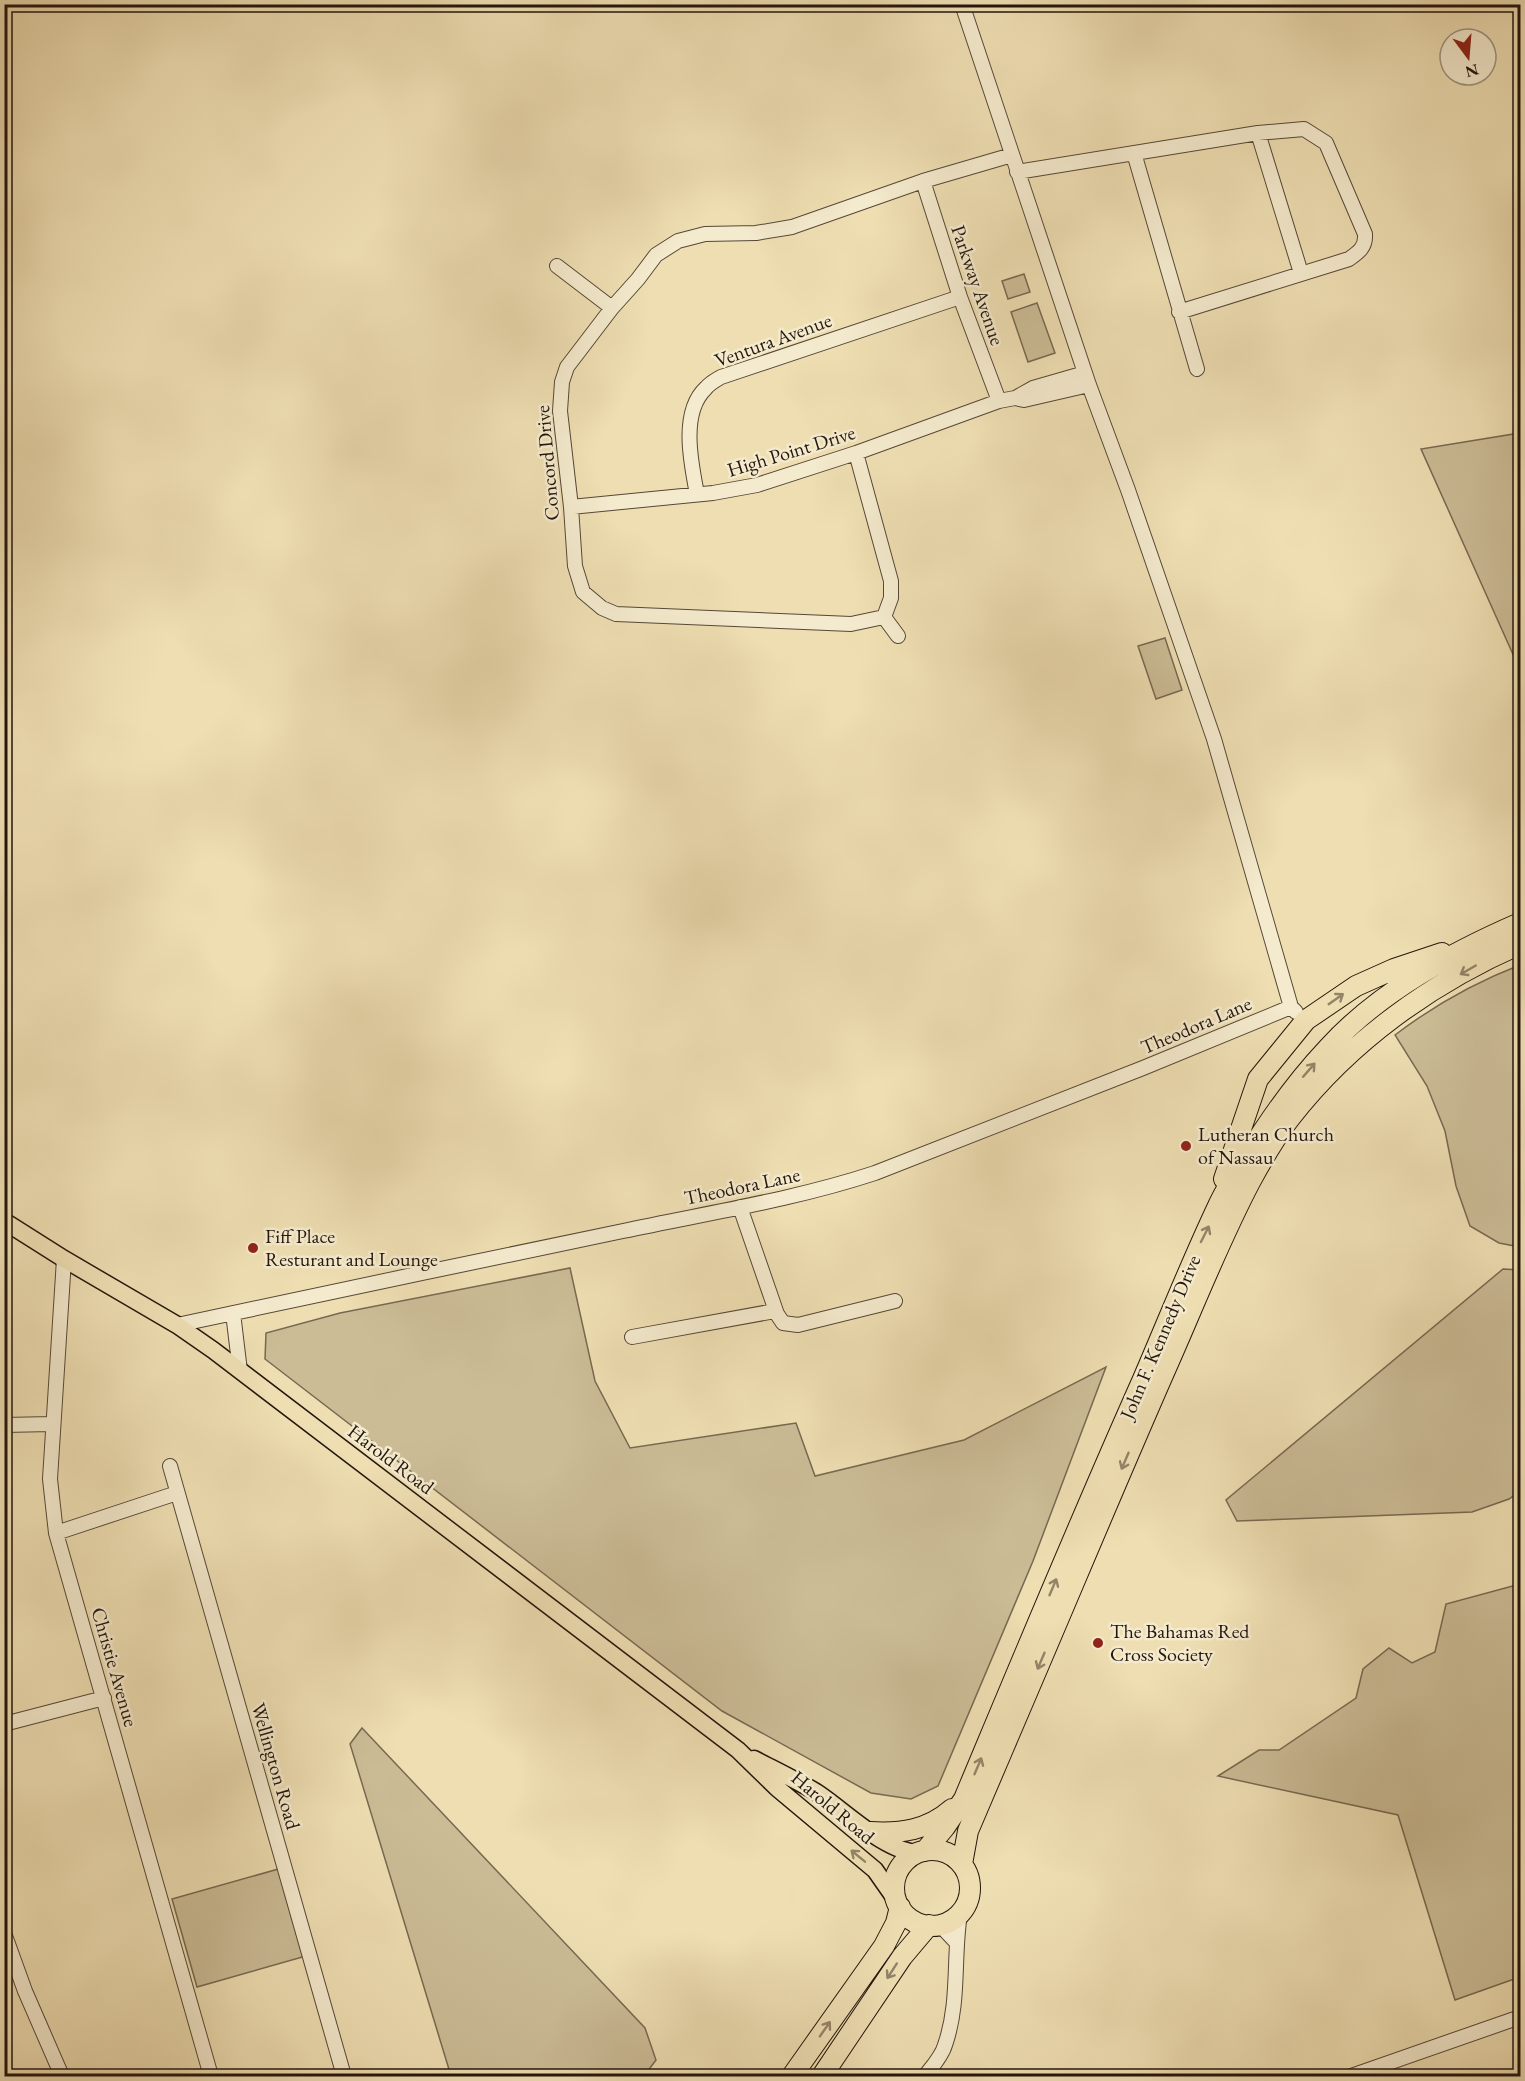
<svg xmlns="http://www.w3.org/2000/svg" width="1525" height="2081" viewBox="0 0 1525 2081" font-family="'EB Garamond',serif">
  <rect width="100%" height="100%" fill="#eedeb2"/>
  <filter id="stains"><feTurbulence type="fractalNoise" baseFrequency=".00333" numOctaves="4"/><feColorMatrix values="0 0 0 0 .2 0 0 0 0 .09 0 0 0 0 .02 0 0 0 .5 -.17"/></filter>
  <radialGradient id="worn" r=".72"><stop offset=".6" stop-color="#630" stop-opacity="0"/><stop offset="1" stop-color="#630" stop-opacity=".3"/></radialGradient>
  <path fill="#cbbc96" stroke="#776951" stroke-width="1.5" d="M 1024,274 L 1030,292 L 1008,299 L 1002,281 Z
    M 1037,303 L 1055,353 L 1028,362 L 1011,312 Z
    M 1520,433 L 1520,670 L 1421,449 Z
    M 1165,638 L 1182,690 L 1156,699 L 1138,646 Z
    M 1520,965 L 1520,1247 L 1499,1243 L 1470,1226 L 1456,1186 L 1445,1131 L 1427,1086 L 1395,1035 C 1433,1006 1476,982 1520,965 Z
    M 570,1268 L 595,1381 L 630,1448 L 796,1423 L 815,1476 L 964,1440 L 1106,1367 L 1033,1561 L 938,1786 L 911,1799 L 871,1793 L 722,1711 L 265,1359 L 266,1333 L 340,1313 Z
    M 1503,1269 L 1520,1270 L 1520,1491 L 1509,1499 L 1472,1512 L 1237,1521 L 1226,1500 Z
    M 1520,1584 L 1520,1977 L 1455,2000 L 1398,1815 L 1218,1776 L 1259,1750 L 1279,1750 L 1356,1698 L 1363,1669 L 1389,1648 L 1412,1663 L 1435,1652 L 1446,1604 Z
    M 362,1728 L 645,2028 L 656,2060 L 644,2076 L 451,2076 L 350,1744 Z
    M 282,1868 L 306,1956 L 197,1987 L 172,1899 Z"/>
  <g fill="none" stroke-linecap="round" stroke-linejoin="round">
    <g stroke="#564836" stroke-width="16">
      <path id="minor" d="M 962,4 L 1089,385 L 1128,490 L 1214,739 L 1291,1007 L 1296,1012
        M 1258,133 L 1301,273
        M 1134,153 L 1197,369
        M 1017,172 L 1258,133 L 1304,129 L 1326,143 L 1365,234 C 1366,247 1359,252 1349,259 L 1179,312
        M 923,181 L 960,297 L 999,401
        M 557,266 L 612,308
        M 1017,397 L 1033,388 L 1085,373
        M 856,453 L 891,581 L 891,598 L 884,617 L 851,624 L 616,614 L 602,608 L 583,592 L 575,566 L 571,507 L 560,411 L 562,382 L 567,367 L 612,308 L 638,279 L 656,255 L 678,241 L 705,234 L 756,233 L 792,227 L 923,181 L 1012,155
        M 697,494 C 691,463 680,412 706,388 C 710,383 716,380 721,377 L 960,297
        M 571,507 L 713,493 L 757,485 L 856,453 L 999,401 L 1015,398 L 1024,400 L 1089,385
        M 884,617 L 898,636
        M 740,1207 L 777,1314 L 783,1323 L 798,1325 L 895,1301
        M 64,1259 L 50,1479 L 56,1533 L 211,2076
        M 233,1313 L 240,1371
        M 177,1325 C 326,1293 474,1262 623,1231 C 707,1213 793,1200 875,1173 L 1143,1068 L 1291,1007
        M 632,1337 L 775,1311
        M 4,1425 L 52,1424
        M 170,1466 L 344,2076
        M 56,1533 L 177,1493
        M 4,1724 L 104,1698
        M 940,1925 L 955,1941
        M 4,1933 L 25,1991 L 62,2076
        M 925,2076 C 932,2067 942,2056 945,2045 C 960,2002 953,1957 960,1914
        M 1351,2076 L 1520,2017"/>
    </g>
    <g stroke="#23160c" stroke-width="19">
      <path id="major" d="M 4,1221 L 64,1259 L 177,1325 L 213,1350 L 738,1750 L 777,1788 L 875,1870 L 896,1900
        M 754,1759 C 775,1770 796,1780 816,1792 C 844,1810 885,1852 918,1853"/>
    </g>
    <g stroke="#23160c" stroke-width="22">
      <path id="highway" d="M 1224,1179 L 1258,1079 L 1306,1020 L 1356,986 L 1394,969 L 1442,953
        M 870,1832 C 901,1834 928,1830 952,1809
        M894 1888a38 38 0 1 1 76 0a38 38 0 1 1-76 0Z
        M 925,1851 L 945,1827 L 964,1799 C 1023,1658 1081,1518 1143,1379 C 1168,1321 1191,1263 1218,1206 C 1225,1190 1235,1175 1245,1160 C 1269,1120 1296,1082 1328,1048 C 1379,992 1451,953 1520,923
        M 962,1864 L 968,1831 C 991,1776 1015,1722 1038,1667 C 1082,1564 1125,1461 1170,1359 C 1196,1300 1220,1239 1250,1182 C 1262,1160 1275,1137 1290,1118 C 1350,1041 1431,983 1520,944
        M 792,2076 L 884,1946 L 896,1923 L 900,1907
        M 822,2076 L 902,1957 L 929,1925"/>
    </g>
    <use href="#minor" stroke="#f4eacd" stroke-width="14"/>
    <use href="#major" stroke="#eedeb2" stroke-width="16"/>
    <use href="#highway" stroke="#eedeb2" stroke-width="20"/>
  </g>
  <defs><path id="oneway-shaft" d="M-6 0H5M1.5-3L5.5 0L1.5 3" fill="none" stroke-width="1.6" stroke-linecap="round" stroke-linejoin="round" transform="scale(1.5)"/></defs>
  <g stroke="#938467">
    <use href="#oneway-shaft" transform="translate(1468 970) rotate(150)"/>
    <use href="#oneway-shaft" transform="translate(1336 999) rotate(-35)"/>
    <use href="#oneway-shaft" transform="translate(1309 1070) rotate(-49)"/>
    <use href="#oneway-shaft" transform="translate(1205 1234) rotate(-63)"/>
    <use href="#oneway-shaft" transform="translate(1125 1461) rotate(113)"/>
    <use href="#oneway-shaft" transform="translate(1053 1587) rotate(-67)"/>
    <use href="#oneway-shaft" transform="translate(1041 1661) rotate(113)"/>
    <use href="#oneway-shaft" transform="translate(978 1766) rotate(-67)"/>
    <use href="#oneway-shaft" transform="translate(858 1856) rotate(-141)"/>
    <use href="#oneway-shaft" transform="translate(892 1971) rotate(123)"/>
    <use href="#oneway-shaft" transform="translate(825 2029) rotate(-55)"/>
  </g>
  <g fill="#8f2418" stroke="#f4eacd" stroke-width="2">
    <circle cx="1186" cy="1146" r="6"/>
    <circle cx="253" cy="1248" r="6"/>
    <circle cx="1098" cy="1643" r="6"/>
  </g>
  <g text-anchor="middle" stroke-width="5" stroke-linejoin="round" paint-order="stroke">
    <g font-size="20" fill="#23160c" stroke="#f4eacd">
      <text transform="translate(978 285) rotate(71)" y="7">Parkway Avenue</text>
      <text transform="translate(773 340) rotate(-20)" y="7">Ventura Avenue</text>
      <text transform="translate(791 451) rotate(-17)" y="7">High Point Drive</text>
      <text transform="translate(547 463) rotate(-95)" y="7">Concord Drive</text>
      <text transform="translate(1196 1025) rotate(-23)" y="7">Theodora Lane</text>
      <text transform="translate(742 1186) rotate(-12)" y="7">Theodora Lane</text>
      <text transform="translate(1160 1337) rotate(-67)" y="7">John F. Kennedy Drive</text>
      <text transform="translate(391 1459) rotate(37)" y="7">Harold Road</text>
      <text transform="translate(115 1667) rotate(74)" y="7">Christie Avenue</text>
      <text transform="translate(276 1766) rotate(74)" y="7">Wellington Road</text>
      <text transform="translate(833 1807) rotate(40)" y="7">Harold Road</text>
    </g>
    <g font-size="20" fill="#23160c" stroke="#f4eacd" text-anchor="start">
      <text x="1198" y="1141">Lutheran Church<tspan x="1198" dy="23">of Nassau</tspan></text>
      <text x="265" y="1243">Fiff Place<tspan x="265" dy="23">Resturant and Lounge</tspan></text>
      <text x="1110" y="1638">The Bahamas Red<tspan x="1110" dy="23">Cross Society</tspan></text>
    </g>
  </g>
  <rect width="1525" height="2081" fill="none" stroke="#eedeb2" stroke-width="24"/>
  <rect x="6" y="6" width="1513" height="2069" fill="none" stroke="#23160c" stroke-width="3"/>
  <rect x="12" y="12" width="1501" height="2057" fill="none" stroke="#23160c" stroke-width="1.5"/>
  <g transform="translate(1468 57) rotate(164)"><circle r="28" fill="#f4eacd" stroke="#a09580" stroke-width="1.5"/>
  <path d="M0-4.5L10 22L0 15L-10 22Z" fill="#8f2418"/>
  <text y="-9" font-size="16" font-weight="bold" text-anchor="middle" fill="#23160c">N</text>
  </g>
  <rect width="100%" height="100%" filter="url(#stains)"/>
  <rect width="100%" height="100%" fill="url(#worn)"/>
</svg>
